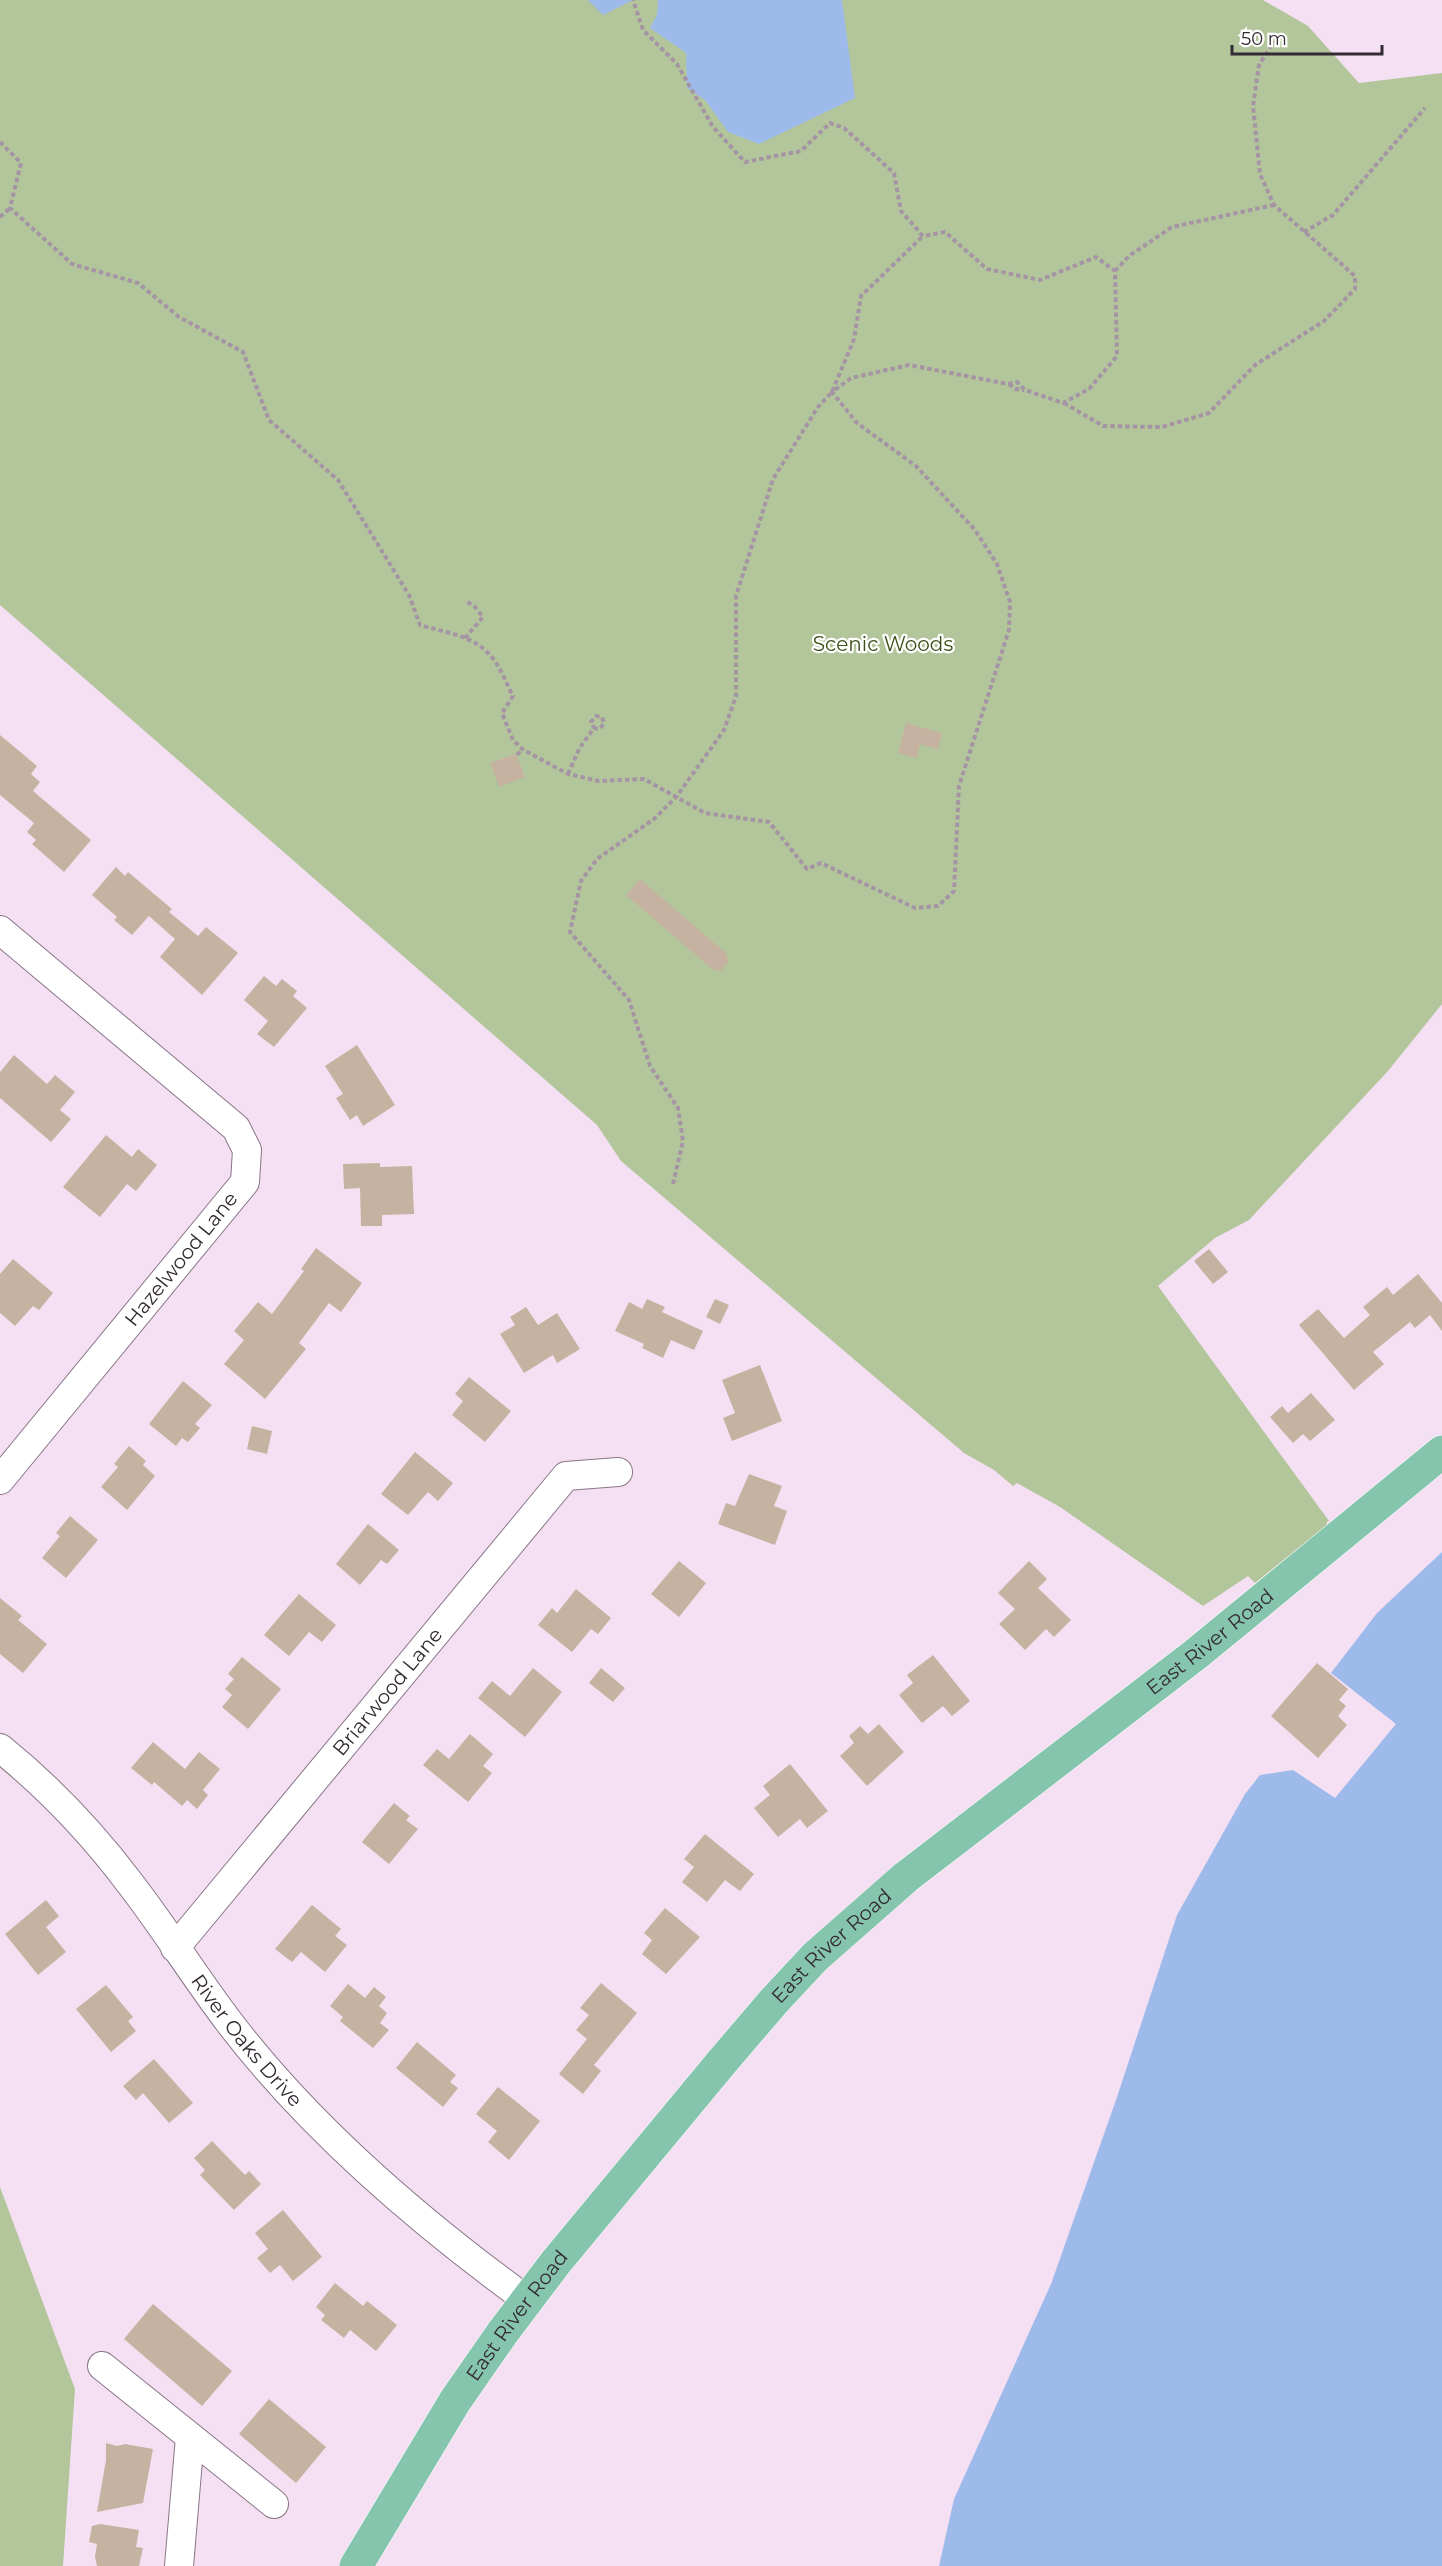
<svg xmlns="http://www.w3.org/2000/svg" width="1442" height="2566" viewBox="0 0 1442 2566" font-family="Montserrat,sans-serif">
  <rect width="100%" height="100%" fill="#f5e0f3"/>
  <path fill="#b3c69b" d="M 0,0 L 1263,0 L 1308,26 L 1359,83 L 1442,73 L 1442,1004 L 1388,1071 L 1249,1220 L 1215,1238 L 1158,1286 L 1329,1521 L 1326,1523 L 1328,1525 L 1255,1583 L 1248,1576 L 1203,1606 L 1060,1507 L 1017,1483 L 1013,1486 L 994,1470 L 964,1453 L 621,1161 L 597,1125 L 0,605 Z
    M 0,2187 L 75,2389 L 63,2566 L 0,2566 Z"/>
  <path fill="#9dbaea" d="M 588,0 L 633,0 L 603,15 Z
    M 658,0 L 842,0 L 855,98 L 759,144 L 728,132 L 705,100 L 687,88 L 686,53 L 650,28 L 657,15 Z
    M 1442,1552 L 1442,2566 L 939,2566 L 954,2499 L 1051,2284 L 1116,2100 L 1177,1915 L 1245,1794 L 1260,1775 L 1293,1770 L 1335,1798 L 1396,1724 L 1331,1673 L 1377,1613 Z"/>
  <path fill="#c5b2a0" d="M 906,723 L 942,733 L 938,749 L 920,744 L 917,758 L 898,753 Z
    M 0,735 L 37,766 L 31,774 L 40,782 L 33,791 L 91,840 L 64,872 L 32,844 L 36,840 L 27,832 L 34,823 L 0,795 Z
    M 516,754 L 525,777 L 499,787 L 490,763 Z
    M 116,867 L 125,876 L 128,872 L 172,909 L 169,912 L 198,936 L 206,927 L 238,953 L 202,995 L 160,957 L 175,939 L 149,916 L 132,935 L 114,920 L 117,917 L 92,895 Z
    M 640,879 L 726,953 L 729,962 L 721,971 L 712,969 L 626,895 Z
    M 264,976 L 276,986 L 282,979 L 297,991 L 293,996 L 307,1008 L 274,1047 L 257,1034 L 268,1021 L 244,1000 Z
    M 357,1045 L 395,1105 L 363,1126 L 357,1115 L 350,1120 L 336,1098 L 343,1094 L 325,1066 Z
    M 14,1055 L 47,1084 L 55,1075 L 75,1092 L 60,1110 L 71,1119 L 51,1142 L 0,1098 L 0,1072 Z
    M 106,1135 L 132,1157 L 138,1149 L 157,1165 L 136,1191 L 127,1184 L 100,1217 L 63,1187 Z
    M 380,1163 L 380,1167 L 412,1166 L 414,1214 L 382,1215 L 382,1226 L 361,1226 L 360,1188 L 344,1189 L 343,1164 Z
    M 316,1248 L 362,1283 L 341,1312 L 329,1303 L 299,1343 L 306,1349 L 265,1399 L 224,1364 L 244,1340 L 234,1331 L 258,1302 L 272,1314 L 304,1271 L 301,1269 Z
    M 1209,1249 L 1228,1272 L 1213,1284 L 1194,1261 Z
    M 13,1259 L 53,1293 L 39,1310 L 33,1306 L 15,1326 L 0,1313 L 0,1274 Z
    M 1418,1274 L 1442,1303 L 1442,1331 L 1430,1315 L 1415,1328 L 1410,1322 L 1373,1352 L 1384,1364 L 1354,1390 L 1299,1325 L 1318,1309 L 1344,1338 L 1370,1315 L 1363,1307 L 1387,1287 L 1393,1295 Z
    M 647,1299 L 665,1307 L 662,1312 L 703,1331 L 694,1350 L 671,1340 L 663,1358 L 642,1348 L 644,1344 L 615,1331 L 629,1302 L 642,1309 Z
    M 715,1299 L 729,1305 L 720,1324 L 706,1317 Z
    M 526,1307 L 538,1325 L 557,1313 L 580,1349 L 557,1363 L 553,1355 L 524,1373 L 500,1334 L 515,1325 L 510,1317 Z
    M 760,1365 L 782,1421 L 732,1441 L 723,1418 L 735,1413 L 722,1380 Z
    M 469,1377 L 511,1411 L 485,1442 L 452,1415 L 463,1401 L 455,1394 Z
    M 183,1381 L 212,1405 L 195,1424 L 200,1428 L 188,1442 L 182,1438 L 176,1446 L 149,1424 Z
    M 1311,1393 L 1335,1420 L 1310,1441 L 1303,1434 L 1293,1443 L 1270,1417 L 1282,1406 L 1288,1413 Z
    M 252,1426 L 272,1431 L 267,1454 L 247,1449 Z
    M 129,1446 L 146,1461 L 143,1465 L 155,1476 L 127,1510 L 101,1487 L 118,1467 L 114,1464 Z
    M 415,1452 L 453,1483 L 438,1501 L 428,1492 L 408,1515 L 381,1494 Z
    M 749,1474 L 782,1486 L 774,1506 L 787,1511 L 775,1545 L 718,1524 L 726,1503 L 735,1506 Z
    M 70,1516 L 98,1540 L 66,1578 L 42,1558 L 60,1536 L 56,1533 Z
    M 368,1524 L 399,1550 L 387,1564 L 381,1560 L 360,1585 L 336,1564 Z
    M 679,1561 L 706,1583 L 679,1617 L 651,1594 Z
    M 1029,1561 L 1047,1579 L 1038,1588 L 1071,1620 L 1054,1637 L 1046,1629 L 1025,1650 L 999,1624 L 1015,1609 L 998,1593 Z
    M 576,1589 L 611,1618 L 598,1634 L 591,1629 L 572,1652 L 538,1625 L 552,1608 L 557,1613 Z
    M 299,1594 L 336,1625 L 322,1642 L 309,1632 L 289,1656 L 264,1635 Z
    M 0,1598 L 22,1616 L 18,1620 L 47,1644 L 23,1673 L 0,1654 Z
    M 933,1655 L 970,1701 L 952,1716 L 943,1706 L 922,1723 L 899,1695 L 913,1683 L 907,1675 Z
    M 242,1657 L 281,1689 L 248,1729 L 222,1707 L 232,1695 L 225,1689 L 234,1679 L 228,1674 Z
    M 1317,1663 L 1348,1689 L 1339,1700 L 1346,1706 L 1338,1716 L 1347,1725 L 1318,1758 L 1271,1716 Z
    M 533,1668 L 562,1692 L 525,1737 L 478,1698 L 492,1681 L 510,1696 Z
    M 601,1668 L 625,1688 L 613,1702 L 589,1683 Z
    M 879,1724 L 904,1752 L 867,1786 L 840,1756 L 854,1743 L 849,1736 L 860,1726 L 868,1734 Z
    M 470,1734 L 493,1754 L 483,1766 L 492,1773 L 468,1802 L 423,1765 L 437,1749 L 449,1759 Z
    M 153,1742 L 185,1769 L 199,1752 L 220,1769 L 203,1790 L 208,1795 L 197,1809 L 187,1800 L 182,1806 L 154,1782 L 152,1785 L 131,1768 Z
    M 790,1764 L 828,1811 L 807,1828 L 800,1819 L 778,1837 L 754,1808 L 770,1795 L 763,1786 Z
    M 394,1803 L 410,1816 L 406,1820 L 418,1829 L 389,1864 L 362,1842 Z
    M 705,1834 L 754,1874 L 740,1891 L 725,1880 L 707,1902 L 682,1882 L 694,1867 L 684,1859 Z
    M 46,1900 L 59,1916 L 46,1927 L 66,1952 L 38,1975 L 5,1934 Z
    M 312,1905 L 341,1929 L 335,1936 L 347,1945 L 325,1972 L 301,1952 L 292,1962 L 275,1949 Z
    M 665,1908 L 700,1937 L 666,1974 L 642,1954 L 652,1940 L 644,1933 Z
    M 601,1983 L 637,2013 L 594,2065 L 601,2071 L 583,2094 L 559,2074 L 587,2039 L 576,2030 L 589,2015 L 580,2008 Z
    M 348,1984 L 365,1998 L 374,1987 L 386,1997 L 379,2006 L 387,2013 L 380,2023 L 389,2030 L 373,2048 L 340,2021 L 343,2017 L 330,2006 Z
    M 106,1985 L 133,2017 L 128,2021 L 136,2031 L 111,2052 L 76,2009 Z
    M 417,2042 L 456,2075 L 450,2082 L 458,2088 L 443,2107 L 396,2068 Z
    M 154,2059 L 193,2103 L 169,2123 L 143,2093 L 136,2100 L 123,2086 Z
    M 498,2087 L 540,2121 L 509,2160 L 488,2142 L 497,2131 L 476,2114 Z
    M 212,2141 L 245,2175 L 249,2171 L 261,2184 L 234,2210 L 200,2175 L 205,2170 L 194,2158 Z
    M 283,2210 L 322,2257 L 293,2281 L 280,2265 L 270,2273 L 257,2258 L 268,2249 L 255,2233 Z
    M 335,2283 L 363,2306 L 367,2301 L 397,2325 L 376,2351 L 350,2330 L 344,2338 L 321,2320 L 325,2315 L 316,2307 Z
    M 153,2304 L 232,2371 L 202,2406 L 124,2339 Z
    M 269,2399 L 326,2447 L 296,2483 L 239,2434 Z
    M 106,2443 L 117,2446 L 125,2444 L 153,2449 L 143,2503 L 97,2512 L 106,2460 Z
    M 100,2524 L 139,2530 L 136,2547 L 143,2548 L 139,2566 L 97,2566 L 95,2557 L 97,2544 L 89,2542 L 92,2526 Z"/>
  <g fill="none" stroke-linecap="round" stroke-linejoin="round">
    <g stroke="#887687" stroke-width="30">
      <g id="minor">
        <path d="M 0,930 L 236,1128 L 247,1150 L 245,1182 L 0,1480"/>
        <path id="s1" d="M 0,1748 C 47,1786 92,1833 129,1882 C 164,1927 194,1976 229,2022 C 309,2127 421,2223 527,2300"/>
        <path id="s2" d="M 175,1948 L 566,1476 L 618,1472"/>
        <path d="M 102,2366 L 274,2504"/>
        <path d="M 179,2566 L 190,2437"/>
      </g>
    </g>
    <g stroke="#fff" stroke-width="34">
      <g id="major">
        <path id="s3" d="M 356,2566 L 455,2401 L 503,2332 L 556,2262 L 721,2063 L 774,2001 L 815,1957 L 906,1877 L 1196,1654 L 1442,1452"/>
      </g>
    </g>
    <path stroke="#a595a4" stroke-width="4" stroke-dasharray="4.5 3" stroke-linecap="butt" d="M 0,142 L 21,163 L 10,208 L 72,264 L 138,283 L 179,317 L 243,352 L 269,420 L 338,480 L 409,595 L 420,625 C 443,632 472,635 489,654 C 500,665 506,683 513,696 L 502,713 L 513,740 L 522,749 L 568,774 L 599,781 L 644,779 L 705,813 L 769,822 L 807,869 L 821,863 L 915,908 L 938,906 L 954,891 L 959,786 L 1009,630 L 1010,602 L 997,564 L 975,530 L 916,466 L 857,423 L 832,392 L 851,378 L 909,365 L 1008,384 L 1017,382 L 1025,390 L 1063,403 L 1089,389 L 1117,356 L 1115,271 L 1096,257 L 1040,280 L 987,269 L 945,232 L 923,236 L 901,211 L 894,173 L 844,128 L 830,123 L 801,151 L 745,162 L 713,127 L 677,64 L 643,30 L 633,0
      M 0,217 L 10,208
      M 1304,232 L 1333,215 L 1425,108
      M 1115,271 L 1129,256 L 1172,227 L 1274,205
      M 1009,384 L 1015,389 L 1024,390
      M 1064,403 L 1103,426 L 1162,427 L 1209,413 L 1255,365 L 1324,321 L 1355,289 L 1355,276 L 1274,205 L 1260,174 L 1253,106 L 1259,65 L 1274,41
      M 465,638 L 483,617 L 475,607 L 465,600
      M 517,755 L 522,749
      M 568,774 L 579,749 L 594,728 L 599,729 L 604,724 L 602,717 L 596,716 L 591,722 L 594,728
      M 673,1184 L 683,1141 L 678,1108 L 650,1066 L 629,1000 L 570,932 L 581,881 L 597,859 L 654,819 L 677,796 L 724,730 L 736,696 L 736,596 L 773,479 L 818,407 L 832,392 L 854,339 L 861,296 L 923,236"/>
    <use href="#minor" stroke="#fff" stroke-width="28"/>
    <use href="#major" stroke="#86c5ad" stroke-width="33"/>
  </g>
  <g text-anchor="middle" stroke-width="4.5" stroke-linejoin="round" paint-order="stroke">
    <g font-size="20" fill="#3a4f16" stroke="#fff">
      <text x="883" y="651">Scenic Woods</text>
    </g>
    <g font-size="20" fill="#332b33" stroke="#fff">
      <text transform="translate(181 1259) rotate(-51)" y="7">Hazelwood Lane</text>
      <text dy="7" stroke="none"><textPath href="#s3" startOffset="1270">East River Road</textPath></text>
      <text dy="7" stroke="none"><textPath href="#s2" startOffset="333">Briarwood Lane</textPath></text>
      <text dy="7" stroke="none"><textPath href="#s3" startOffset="784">East River Road</textPath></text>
      <text dy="7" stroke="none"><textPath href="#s1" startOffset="384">River Oaks Drive</textPath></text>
      <text dy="7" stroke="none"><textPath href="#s3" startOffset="298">East River Road</textPath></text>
    </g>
  </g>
  <path d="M1232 45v9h150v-9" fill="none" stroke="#332b33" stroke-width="3"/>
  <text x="1241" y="45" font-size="18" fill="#332b33" stroke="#ffffff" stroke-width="4.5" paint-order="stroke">50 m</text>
</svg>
